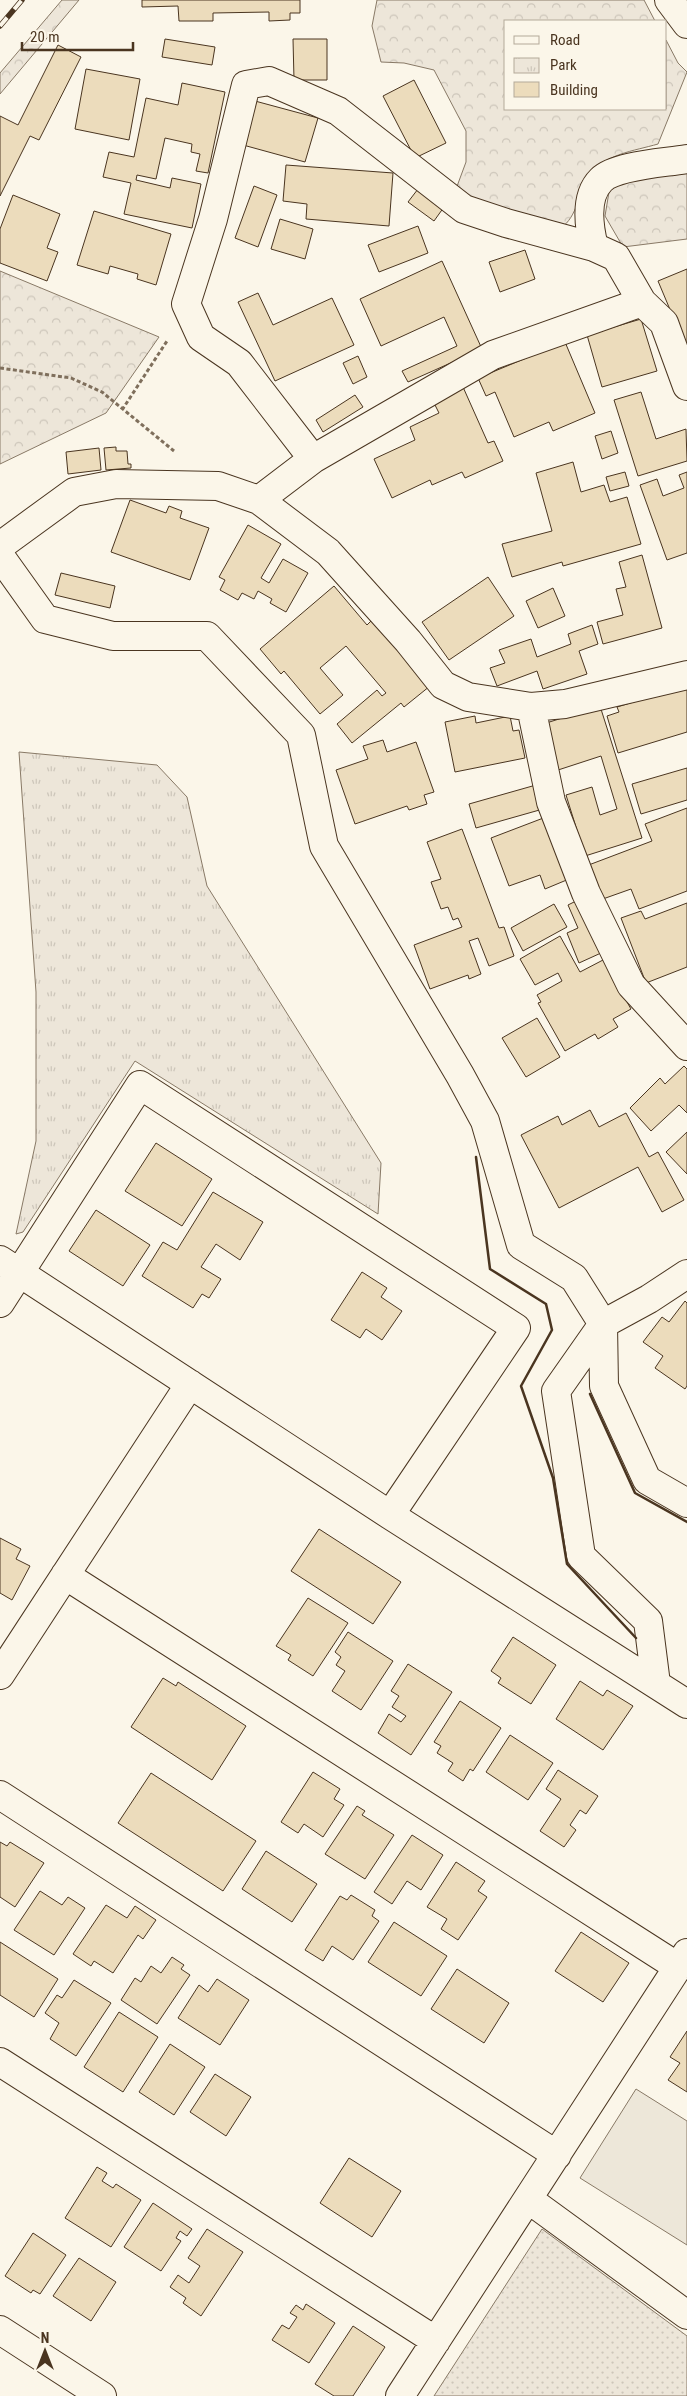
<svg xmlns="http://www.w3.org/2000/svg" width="687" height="2396" viewBox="0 0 687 2396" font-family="'Roboto Condensed',sans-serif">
  <defs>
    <pattern id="grass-dots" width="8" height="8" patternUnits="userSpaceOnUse" patternTransform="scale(1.25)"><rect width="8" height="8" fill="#ede6d9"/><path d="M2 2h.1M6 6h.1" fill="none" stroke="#cdc6ba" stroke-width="1.8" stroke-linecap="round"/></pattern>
    <pattern id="forest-crowns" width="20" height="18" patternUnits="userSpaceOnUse" patternTransform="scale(1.25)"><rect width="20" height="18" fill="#ede6d9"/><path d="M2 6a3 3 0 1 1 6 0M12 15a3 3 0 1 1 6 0" fill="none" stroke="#cdc6ba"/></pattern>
    <pattern id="park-tufts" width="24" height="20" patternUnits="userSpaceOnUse" patternTransform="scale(1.25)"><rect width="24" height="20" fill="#ede6d9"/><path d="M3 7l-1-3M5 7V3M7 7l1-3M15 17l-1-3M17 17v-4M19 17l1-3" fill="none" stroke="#cdc6ba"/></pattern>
  </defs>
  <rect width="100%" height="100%" fill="#fbf6e9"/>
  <path fill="url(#grass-dots)" stroke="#887966" d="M 542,2229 L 687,2336 L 687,2396 L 434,2396 Z"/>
  <path fill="url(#forest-crowns)" stroke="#887966" d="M 62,0 L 79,0 L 0,94 L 0,73 Z
    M 377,0 L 644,0 L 655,21 L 506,21 L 506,109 L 666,109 L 666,40 L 678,63 L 687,72 L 658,144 C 634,151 604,154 589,176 C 577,194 579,215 560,229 L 472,202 L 456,189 L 466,162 L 466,131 L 434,70 L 404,63 L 381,62 L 372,26 Z
    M 687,164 L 687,239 L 623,247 L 605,216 L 610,186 Z
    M 0,271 L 159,337 L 106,413 L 0,464 Z"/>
  <path fill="url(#park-tufts)" stroke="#887966" d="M 19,752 L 157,765 L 187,797 L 207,886 L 381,1163 L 378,1214 L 135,1061 L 23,1232 L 16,1234 L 36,1141 L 36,992 Z"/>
  <path fill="#ede7d9" stroke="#887966" d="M 636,2089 L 687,2121 L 687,2245 L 580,2178 Z"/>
  <path fill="#ecdcbc" stroke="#4a3520" d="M 142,0 L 300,0 L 300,13 L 290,13 L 290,20 L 269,21 L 269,12 L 213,13 L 213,21 L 179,21 L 178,6 L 142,7 Z
    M 165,39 L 215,47 L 212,65 L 162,57 Z
    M 293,39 L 327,39 L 327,80 L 294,80 Z
    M 58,45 L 81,57 L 39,140 L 30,136 L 0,196 L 0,116 L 18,125 Z
    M 86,69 L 140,79 L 129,140 L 75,129 Z
    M 414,80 L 446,143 L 415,158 L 383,96 Z
    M 182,83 L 225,92 L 208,173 L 196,171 L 200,154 L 191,152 L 192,144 L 165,138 L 156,179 L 137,175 L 136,180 L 170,188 L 172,178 L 201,184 L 192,228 L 124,214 L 131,183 L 103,177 L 109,152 L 134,157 L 146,98 L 178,105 Z
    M 255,101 L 318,118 L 305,162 L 243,145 Z
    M 286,165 L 393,173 L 389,226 L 306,219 L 307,204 L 283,201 Z
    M 254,186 L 277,195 L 258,247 L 235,238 Z
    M 418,189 L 444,207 L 434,221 L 408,202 Z
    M 13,195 L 60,214 L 47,248 L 58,252 L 47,281 L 0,263 L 0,229 Z
    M 94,211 L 171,234 L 156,285 L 137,279 L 138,274 L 110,266 L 108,274 L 77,265 Z
    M 280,219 L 313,229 L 305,259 L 271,249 Z
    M 418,226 L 428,253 L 379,272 L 368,245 Z
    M 525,250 L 535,279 L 500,292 L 489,262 Z
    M 442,261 L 482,349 L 408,382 L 402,371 L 457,346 L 444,317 L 381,346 L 360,299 Z
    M 687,269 L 687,350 L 658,281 Z
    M 258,293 L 273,325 L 332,298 L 354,345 L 275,381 L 238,302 Z
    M 641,319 L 657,371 L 602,387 L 587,335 Z
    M 565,342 L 595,413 L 553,431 L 549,422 L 514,437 L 495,392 L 486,396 L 478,378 Z
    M 358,356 L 367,377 L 353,384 L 343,363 Z
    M 463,387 L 488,443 L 494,441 L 503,461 L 465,478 L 462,472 L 432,485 L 430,480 L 392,498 L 374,459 L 415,440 L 410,427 L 439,413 L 433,401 Z
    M 641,392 L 656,439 L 686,429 L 687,461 L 638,476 L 614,400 Z
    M 355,395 L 363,407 L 323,432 L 316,420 Z
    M 611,431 L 618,453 L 602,459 L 595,436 Z
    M 116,447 L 116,451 L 127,451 L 128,464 L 131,464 L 131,468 L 106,470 L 104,448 Z
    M 99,448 L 101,470 L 68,474 L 66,452 Z
    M 573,462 L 581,492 L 604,485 L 610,502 L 627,497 L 641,544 L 563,566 L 562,562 L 512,577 L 502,544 L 552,531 L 536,473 Z
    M 625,472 L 629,486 L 610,491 L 606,477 Z
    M 687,472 L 687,553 L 667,560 L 640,485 L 657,479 L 663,496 L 684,488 L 679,475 Z
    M 130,500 L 166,513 L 169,506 L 182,511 L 180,518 L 209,528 L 190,580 L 111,552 Z
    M 248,525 L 281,544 L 261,578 L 269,583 L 283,559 L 308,573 L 286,612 L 270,603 L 272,599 L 258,591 L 254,599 L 242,593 L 238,600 L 220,590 L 225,580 L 219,577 Z
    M 642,555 L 662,628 L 603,644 L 597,622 L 623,615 L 616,589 L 626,587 L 619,562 Z
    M 61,573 L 115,586 L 110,608 L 55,595 Z
    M 488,577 L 514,616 L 449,660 L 422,622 Z
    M 334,586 L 367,625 L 373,619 L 430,686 L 404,707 L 401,703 L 352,743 L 337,724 L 377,690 L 382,696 L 386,693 L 346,646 L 320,668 L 343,695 L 320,714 L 284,671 L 281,674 L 260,649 Z
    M 553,588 L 565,616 L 538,628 L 526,601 Z
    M 592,625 L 598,644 L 579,651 L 587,674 L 543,689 L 537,671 L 497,686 L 490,668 L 505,663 L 499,650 L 531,639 L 537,657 L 571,644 L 568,634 Z
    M 687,686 L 687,732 L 618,753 L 607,716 L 619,712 L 617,707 Z
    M 600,706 L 642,838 L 585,856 L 566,795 L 592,787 L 600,815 L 617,809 L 601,756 L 555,771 L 540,725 Z
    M 475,716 L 476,723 L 510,716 L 513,731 L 519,730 L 525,758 L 455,772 L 445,722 Z
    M 383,740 L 387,752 L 416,742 L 434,792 L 424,795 L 427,804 L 409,810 L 407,806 L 355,824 L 336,770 L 368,759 L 363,746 Z
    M 687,768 L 687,800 L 641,814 L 632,784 Z
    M 536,785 L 543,809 L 476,828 L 469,804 Z
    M 687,808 L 687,891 L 639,909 L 631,889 L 600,900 L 586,866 L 652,841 L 645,824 Z
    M 546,817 L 569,879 L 545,889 L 540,875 L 509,886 L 491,838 Z
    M 462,829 L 499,928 L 504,927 L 514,956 L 489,966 L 478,938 L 469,941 L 481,974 L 469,979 L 468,975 L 430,989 L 414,945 L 462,927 L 458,918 L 453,920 L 448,907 L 441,909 L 431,882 L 441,879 L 427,842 Z
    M 578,900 L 601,953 L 579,963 L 567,933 L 578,928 L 568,905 Z
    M 687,903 L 687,967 L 646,983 L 621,918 L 641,911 L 645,919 Z
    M 554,904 L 567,927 L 523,951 L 511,928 Z
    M 560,936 L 580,972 L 603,960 L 631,1009 L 613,1019 L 618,1027 L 598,1039 L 595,1034 L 565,1051 L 538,1003 L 541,1002 L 537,995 L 562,981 L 558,973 L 535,985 L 520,959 Z
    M 537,1018 L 560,1057 L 526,1077 L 502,1038 Z
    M 684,1066 L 687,1069 L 687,1113 L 679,1105 L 651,1131 L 630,1108 L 660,1078 L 665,1084 Z
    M 590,1110 L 599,1127 L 626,1113 L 649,1157 L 658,1152 L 684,1200 L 662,1212 L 638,1167 L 559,1208 L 521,1135 L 558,1116 L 562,1125 Z
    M 687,1132 L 687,1174 L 666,1152 Z
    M 156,1143 L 212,1179 L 182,1226 L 125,1191 Z
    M 213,1192 L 263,1222 L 240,1260 L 216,1244 L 201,1267 L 221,1279 L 209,1298 L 202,1294 L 193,1308 L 142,1276 L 163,1242 L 177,1250 Z
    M 96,1210 L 150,1245 L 123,1286 L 69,1251 Z
    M 362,1272 L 387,1288 L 381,1297 L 402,1311 L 382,1340 L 366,1329 L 360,1338 L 331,1320 Z
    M 685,1301 L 687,1303 L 687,1386 L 685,1389 L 655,1368 L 663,1356 L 643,1342 L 662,1317 L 669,1322 Z
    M 319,1529 L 401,1582 L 373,1624 L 291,1571 Z
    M 0,1538 L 21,1549 L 16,1559 L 30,1566 L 12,1600 L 0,1593 Z
    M 308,1598 L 348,1623 L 313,1676 L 288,1660 L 291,1655 L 276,1646 Z
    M 348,1632 L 393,1661 L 361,1710 L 332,1691 L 345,1671 L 336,1665 L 341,1657 L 335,1652 Z
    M 513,1637 L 556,1665 L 531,1704 L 498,1683 L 501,1678 L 491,1671 Z
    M 408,1664 L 452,1692 L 411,1755 L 378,1733 L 389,1714 L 401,1722 L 406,1716 L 392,1707 L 399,1696 L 391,1691 Z
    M 163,1678 L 176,1686 L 178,1682 L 246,1726 L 212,1780 L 131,1727 Z
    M 580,1681 L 603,1696 L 607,1690 L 633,1706 L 603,1750 L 556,1719 Z
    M 460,1701 L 501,1728 L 473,1771 L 470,1769 L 463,1781 L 448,1771 L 453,1763 L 437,1753 L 441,1746 L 434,1742 Z
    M 510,1735 L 553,1763 L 528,1800 L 486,1772 Z
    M 558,1770 L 598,1796 L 586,1814 L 580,1810 L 570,1825 L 576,1830 L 564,1847 L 540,1831 L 561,1799 L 546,1789 Z
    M 313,1772 L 340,1789 L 334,1799 L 344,1805 L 323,1837 L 304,1824 L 298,1833 L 281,1822 Z
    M 151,1773 L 256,1841 L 223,1891 L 118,1823 Z
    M 357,1806 L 365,1811 L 362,1815 L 394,1835 L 365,1879 L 325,1854 Z
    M 412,1835 L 443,1855 L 421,1890 L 407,1881 L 392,1904 L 374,1892 Z
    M 0,1842 L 7,1846 L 10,1842 L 44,1863 L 15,1907 L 0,1897 Z
    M 266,1851 L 317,1884 L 292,1922 L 242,1889 Z
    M 456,1862 L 485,1881 L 478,1891 L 487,1897 L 458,1940 L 441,1929 L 447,1919 L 427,1907 Z
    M 40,1891 L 62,1905 L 68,1897 L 85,1908 L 54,1955 L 14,1930 Z
    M 351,1895 L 375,1910 L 372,1916 L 379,1921 L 353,1960 L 332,1946 L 323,1961 L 305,1950 L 340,1896 L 347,1900 Z
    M 106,1905 L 127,1918 L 135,1906 L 156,1920 L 143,1939 L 138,1935 L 113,1973 L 94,1961 L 91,1966 L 73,1954 Z
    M 394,1922 L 447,1956 L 421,1996 L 368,1962 Z
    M 581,1932 L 629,1963 L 603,2002 L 555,1971 Z
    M 0,1942 L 58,1979 L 34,2017 L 0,1995 Z
    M 172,1957 L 184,1965 L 181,1969 L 190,1975 L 157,2024 L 121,2000 L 135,1978 L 141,1982 L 151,1966 L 161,1973 Z
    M 457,1969 L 509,2003 L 484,2043 L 431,2009 Z
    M 217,1979 L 249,2000 L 220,2045 L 178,2018 L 199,1985 L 208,1992 Z
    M 74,1980 L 111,2003 L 76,2056 L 50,2039 L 59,2023 L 45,2013 L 57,1995 L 62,1998 Z
    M 119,2012 L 158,2037 L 123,2092 L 84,2067 Z
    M 687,2031 L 687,2092 L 668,2080 L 680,2063 L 670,2057 Z
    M 170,2044 L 205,2067 L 174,2115 L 139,2092 Z
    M 215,2074 L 251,2097 L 226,2136 L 190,2112 Z
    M 349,2158 L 401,2191 L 372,2237 L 320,2203 Z
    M 97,2167 L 107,2173 L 102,2181 L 113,2188 L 116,2184 L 141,2200 L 111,2247 L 65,2218 Z
    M 153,2203 L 192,2229 L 187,2236 L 180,2231 L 176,2238 L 181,2241 L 161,2271 L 124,2247 Z
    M 207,2229 L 243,2252 L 201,2316 L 183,2303 L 186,2298 L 170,2287 L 178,2275 L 189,2283 L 200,2266 L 188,2258 Z
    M 33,2233 L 66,2255 L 40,2294 L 33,2290 L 31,2293 L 5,2276 Z
    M 79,2258 L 116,2282 L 91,2321 L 53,2296 Z
    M 306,2304 L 335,2323 L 309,2363 L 272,2340 L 282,2325 L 289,2329 L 297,2317 L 290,2313 L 296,2305 L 303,2310 Z
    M 353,2326 L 385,2347 L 353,2396 L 334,2396 L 315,2384 Z"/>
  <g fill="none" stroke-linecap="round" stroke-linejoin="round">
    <g stroke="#4a3520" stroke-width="30">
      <path id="minor" d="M 669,0 L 687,24
        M 642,302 L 664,323 L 687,386
        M 313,459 L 239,363 L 201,337 L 186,304 L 213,219 L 246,85 L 269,81 L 338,111 L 464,209 L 506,223 L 594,247
        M 259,500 L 313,459 L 493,355 L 642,302 L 616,257 L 594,247 C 589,227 584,197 601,180 C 616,165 665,163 687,159
        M 0,546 L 74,492 L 116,484 L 218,486 L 259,500 L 328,552 L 408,641 L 443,685 L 468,697 L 531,707 L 565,704 L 687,675
        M 0,556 L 45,619 L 113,636 L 207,636 L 301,735 L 324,846 L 460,1075 L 485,1121 L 521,1245 L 574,1278 L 603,1324 L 604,1386 L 647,1480 L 687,1503
        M 531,707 L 551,802 L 586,893 L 631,985 L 687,1046
        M 0,1260 L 390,1515 L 687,1704
        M 0,1303 L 140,1085 L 516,1328 L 390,1515
        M 65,1575 L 678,1967
        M 0,1675 L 190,1384
        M 656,1684 L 648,1621 L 581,1556 L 556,1391 L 603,1324 L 649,1299 L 687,1274
        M 0,1795 L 557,2155
        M 0,2062 L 436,2341
        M 528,2199 L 687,2315
        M 0,2330 L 102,2396
        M 400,2396 L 687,1953"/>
    </g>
    <path stroke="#7f6f5c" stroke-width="3" stroke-dasharray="4 2.5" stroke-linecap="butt" d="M 0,368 L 71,378 L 102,392 L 174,451
      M 122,410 L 167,341"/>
    <use href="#minor" stroke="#fbf6e9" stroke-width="28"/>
    <g stroke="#4a3520" stroke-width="5.5">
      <path id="rail" d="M 0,26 L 22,0"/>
    </g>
    <use href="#rail" stroke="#fbf6e9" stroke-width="4" stroke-dasharray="11" stroke-linecap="butt"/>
    <path stroke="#4a3520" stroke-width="2.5" d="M 476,1157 L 490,1269 L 546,1304 L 552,1330 L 521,1386 L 553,1478 L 567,1564 L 636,1638
      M 590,1394 L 635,1493 L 687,1522"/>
  </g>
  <rect x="504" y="20" width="162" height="90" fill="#fbf6e9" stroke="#b4a999"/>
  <rect x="514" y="36" width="25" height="8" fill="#fbf6e9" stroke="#b4a999"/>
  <text x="550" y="45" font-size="15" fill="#4a3520">Road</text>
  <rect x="514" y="58" width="25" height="15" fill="url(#park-tufts)" stroke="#b4a999"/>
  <text x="550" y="70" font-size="15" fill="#4a3520">Park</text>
  <rect x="514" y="82" width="25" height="15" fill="#ecdcbc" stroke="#b4a999"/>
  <text x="550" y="95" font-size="15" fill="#4a3520">Building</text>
  <g transform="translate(45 2351)" stroke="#fbf6e9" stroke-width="4" paint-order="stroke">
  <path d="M0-4L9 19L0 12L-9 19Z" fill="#4a3520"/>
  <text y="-8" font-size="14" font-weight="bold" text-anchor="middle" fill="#4a3520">N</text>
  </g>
  <path d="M22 42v8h111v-8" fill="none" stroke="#4a3520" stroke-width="2.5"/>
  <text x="30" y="42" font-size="15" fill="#4a3520" stroke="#fbf6e9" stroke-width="4" paint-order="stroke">20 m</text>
</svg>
